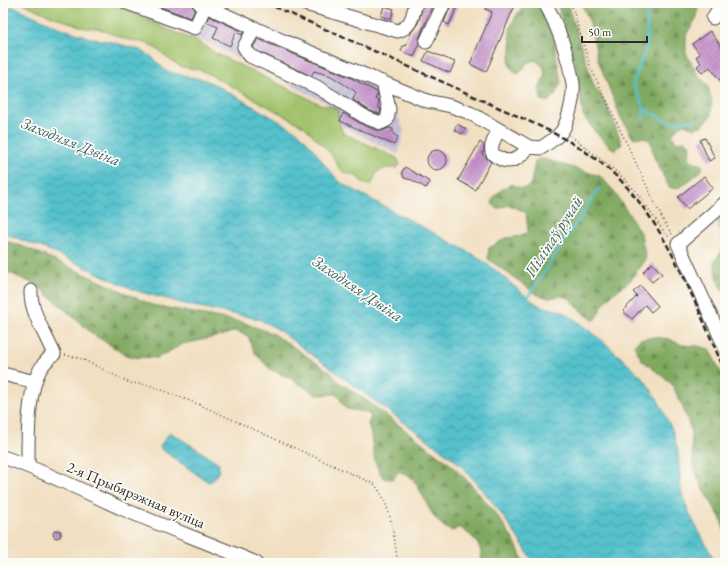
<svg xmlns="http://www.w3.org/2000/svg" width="728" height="566" viewBox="0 0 728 566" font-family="'EB Garamond',serif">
  <defs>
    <pattern id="industrial-furrows" width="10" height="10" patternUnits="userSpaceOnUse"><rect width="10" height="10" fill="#c8bfd8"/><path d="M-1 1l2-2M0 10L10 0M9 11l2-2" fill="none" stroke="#aca4ba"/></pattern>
    <pattern id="forest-firs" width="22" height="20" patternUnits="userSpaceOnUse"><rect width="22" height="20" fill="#80a960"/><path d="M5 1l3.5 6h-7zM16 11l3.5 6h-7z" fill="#698a4f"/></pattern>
    <pattern id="water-waves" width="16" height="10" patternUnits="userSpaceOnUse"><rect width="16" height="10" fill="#54c1cc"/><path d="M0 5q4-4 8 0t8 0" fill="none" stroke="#469da6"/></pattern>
    <pattern id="building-hatch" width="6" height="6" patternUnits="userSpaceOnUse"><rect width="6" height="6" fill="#c490cb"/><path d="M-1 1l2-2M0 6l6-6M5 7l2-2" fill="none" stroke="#9f76a5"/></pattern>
  </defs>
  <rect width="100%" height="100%" fill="#fdfcf7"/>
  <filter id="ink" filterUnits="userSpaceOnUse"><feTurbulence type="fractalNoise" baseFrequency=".025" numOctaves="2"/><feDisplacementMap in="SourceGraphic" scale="8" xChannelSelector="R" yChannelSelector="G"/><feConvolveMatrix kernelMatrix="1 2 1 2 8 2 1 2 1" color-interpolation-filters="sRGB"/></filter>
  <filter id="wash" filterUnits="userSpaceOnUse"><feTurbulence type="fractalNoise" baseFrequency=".012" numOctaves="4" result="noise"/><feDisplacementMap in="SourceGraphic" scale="16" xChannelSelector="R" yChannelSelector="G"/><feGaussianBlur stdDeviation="0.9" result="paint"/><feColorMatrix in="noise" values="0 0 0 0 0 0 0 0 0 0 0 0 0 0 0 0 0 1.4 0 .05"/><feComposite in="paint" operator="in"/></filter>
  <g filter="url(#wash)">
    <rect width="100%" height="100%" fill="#f1dfc1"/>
    <path fill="url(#industrial-furrows)" d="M 114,3 L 213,3 L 382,77 L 404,131 L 398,154 L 338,124 L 327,103 L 207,42 Z"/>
    <path fill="#a1c36d" stroke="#66774c" d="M 23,3 L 110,3 L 130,11 L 169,30 L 199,42 L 215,53 L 320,104 L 333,107 L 338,110 L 338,120 L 343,133 L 397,158 L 400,165 L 397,168 L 386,168 L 377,172 L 371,186 L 363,183 L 356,176 L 343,172 L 338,166 L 331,154 L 305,127 L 211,75 L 200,70 L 182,67 L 167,58 L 160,51 L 146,43 L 125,39 L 97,28 L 85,28 L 44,13 Z"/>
    <path fill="url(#forest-firs)" stroke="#566a46" d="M 527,3 L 540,3 L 554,41 L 561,82 L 555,95 L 548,102 L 541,100 L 539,89 L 545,76 L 543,66 L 535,60 L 526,63 L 524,69 L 518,74 C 504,66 511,60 511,47 C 512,42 509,37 510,32 C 510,23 520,9 527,3 Z
      M 557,3 L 567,3 L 594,86 L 606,103 L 622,144 L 616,150 L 610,147 L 595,132 L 583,115 L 576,66 Z
      M 581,3 L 698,3 L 697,17 L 686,35 L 686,53 L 699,77 L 707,84 L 712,101 L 711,116 L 703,125 L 695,128 L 684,124 L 678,127 L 672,135 L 676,142 L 685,141 L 690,144 L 689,159 L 702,165 L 702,170 L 685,184 L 676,189 L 669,187 L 654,157 L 650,140 L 641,137 L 633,138 L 621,118 L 598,60 L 590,23 Z
      M 541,158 L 600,176 L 612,189 L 629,214 L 641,235 L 646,258 L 631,280 L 609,297 L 601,308 L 597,318 L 594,321 L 581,311 L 569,298 L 561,296 L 549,298 L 538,295 L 488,259 L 489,248 L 506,238 L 522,236 L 528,231 L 526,212 L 509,205 L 497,209 L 492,204 C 493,194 503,188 512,184 L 520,188 L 527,188 L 531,183 L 535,161 Z
      M 725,210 L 725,293 L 719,285 L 714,262 C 717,258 722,251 722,245 C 724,231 710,224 725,210 Z
      M 3,240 L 30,249 L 152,305 L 242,322 L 274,334 L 330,372 L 339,382 L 363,398 L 449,463 L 469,482 L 499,518 L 516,544 L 524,563 L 481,563 C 484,546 473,536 459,527 L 453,531 C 428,524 425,488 408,475 C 405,474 402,473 399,471 L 393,479 L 385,479 C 370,465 375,442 368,424 L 371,417 L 366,412 L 346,409 L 337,394 L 317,395 L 293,380 L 270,369 L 255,353 L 248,336 L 236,331 L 220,336 L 183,344 L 157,358 L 129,357 L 94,335 L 38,286 L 10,273 L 3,271 Z
      M 654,337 L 669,339 L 682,345 L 698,346 L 709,349 L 725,380 L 725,532 L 720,517 L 703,489 L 693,466 L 691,430 L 683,408 L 672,384 L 642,360 L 634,346 L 640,339 Z"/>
    <path fill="url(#water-waves)" stroke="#40767c" d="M 3,4 L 19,9 L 58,27 L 91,38 L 112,42 L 140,50 L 152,57 L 166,71 L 176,74 L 205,80 L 216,85 L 298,132 L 312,147 L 327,168 L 341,183 L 474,255 L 495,270 L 528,298 L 540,306 L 561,311 L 574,319 L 604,342 L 643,378 L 658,400 L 673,432 L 678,451 L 681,491 L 689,513 L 716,563 L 534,563 C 511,526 486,490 455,460 L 276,328 L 259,319 L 193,306 L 137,291 L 93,271 L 51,251 L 3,233 Z
      M 170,432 L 219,463 L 219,471 L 212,481 L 208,482 L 161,449 L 160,446 Z"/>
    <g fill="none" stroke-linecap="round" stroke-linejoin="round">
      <path stroke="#54c1cc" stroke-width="2.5" d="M 645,110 L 671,123 L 695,121
        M 643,119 L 645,110 L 633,83 L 646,49 L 648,3
        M 526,300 L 599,188"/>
    </g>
    <g id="blocks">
      <path fill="url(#building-hatch)" d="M 150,3 L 189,3 L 195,9 L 191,18 Z
        M 424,3 L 433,3 L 419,39 L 419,44 L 414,57 L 401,51 L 403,46 L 406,46 L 411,33 L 418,23 Z
        M 452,3 L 459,3 L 449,25 L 444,22 Z
        M 487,3 L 516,3 L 486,72 L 470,64 L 492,12 L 485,9 Z
        M 384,6 L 394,9 L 391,19 L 381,16 Z
        M 209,16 L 243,32 L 242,35 L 236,32 L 230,46 L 213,38 L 218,27 L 206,22 Z
        M 710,31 L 725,51 L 725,87 L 710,67 L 702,73 L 697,66 L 701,63 L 696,57 L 700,54 L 692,44 Z
        M 258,39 L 351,78 L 377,92 L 378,94 L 375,99 L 379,100 L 378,107 L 381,109 L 380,114 L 370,111 L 353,100 L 356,92 L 331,76 L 314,71 L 311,76 L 255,50 L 253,47 Z
        M 428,51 L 455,62 L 450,73 L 423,61 Z
        M 343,113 L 363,125 L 378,131 L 382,131 L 389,128 L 393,129 L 393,134 L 398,137 L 394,145 L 340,121 Z
        M 457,124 L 466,129 L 462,134 L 454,130 Z
        M 705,138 L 715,158 L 709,161 L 700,140 Z
        M 480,142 L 484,145 L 484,151 L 482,154 L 491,162 L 475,190 L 458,180 Z
        M427 160a10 10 0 1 1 20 0a10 10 0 1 1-20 0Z
        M 405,167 L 430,182 L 426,188 L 412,180 L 404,178 L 402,172 Z
        M 704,176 L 713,188 L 687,209 L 678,197 Z
        M 652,263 L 662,274 L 652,282 L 643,272 Z
        M 641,286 L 658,306 L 651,312 L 645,305 L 632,319 L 623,311 L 637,296 L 633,292 Z
        M53 534a4 4 0 1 1 8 0a4 4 0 1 1-8 0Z"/>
    </g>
  </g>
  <g filter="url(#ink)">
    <use href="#blocks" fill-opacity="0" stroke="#494642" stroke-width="1"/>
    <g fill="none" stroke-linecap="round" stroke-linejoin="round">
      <g stroke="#494642" stroke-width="15">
        <path id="minor" d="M 127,3 L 195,28 L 205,6
          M 199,3 L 283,41 L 427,101 L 451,106 L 470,113 L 529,147 L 541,148 C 548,143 557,138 562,131 C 569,120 574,96 573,84 C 569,58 558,26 545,3
          M 302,3 L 398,31 C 412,26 412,17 416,3
          M 713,18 L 722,3
          M 255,28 L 244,47 L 250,56 L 317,87 L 367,118 L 381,123 L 387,120 L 389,109 L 383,82
          M 426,42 L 444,3
          M 498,130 C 496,136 490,145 492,152 C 493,155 497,157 499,158 C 512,166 521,156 529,147
          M 725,203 L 678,244 L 725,347
          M 3,374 L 35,382
          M 3,457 C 44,471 83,491 123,509 C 167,528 212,544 256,563
          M 28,465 C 28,439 27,386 43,365 C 46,361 50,357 54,354 C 46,335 30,311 31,291"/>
      </g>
      <path stroke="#494642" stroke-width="1.5" stroke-dasharray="1 3" stroke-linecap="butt" d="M 571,3 L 590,66 L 663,220 L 673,236
        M 571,136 L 617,172 L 635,190 L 665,233 L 670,238
        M 65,355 L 82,359 L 130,383 L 149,385 L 198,404 L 374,484 C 391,502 394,539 398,563"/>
      <use href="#minor" stroke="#fff" stroke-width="13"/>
      <path stroke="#2b2b2b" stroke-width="2.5" stroke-dasharray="6 3" stroke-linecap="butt" d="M 266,3 C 336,34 406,65 475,97 C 527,121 584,141 624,184 C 671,235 697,308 725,371"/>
    </g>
  </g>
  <g text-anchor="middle" stroke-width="3.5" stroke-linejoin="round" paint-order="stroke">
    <g font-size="15" fill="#2b2b2b" stroke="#fdfcf7">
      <text transform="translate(136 495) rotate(23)" y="5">2-я Прыбярэжная вуліца</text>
    </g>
    <g font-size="16" font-style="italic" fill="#396063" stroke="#fdfcf7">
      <text transform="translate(71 141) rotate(22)" y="6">Заходняя Дзвіна</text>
      <text transform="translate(553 236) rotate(-57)" y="6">Піліпаў ручай</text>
      <text transform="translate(358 288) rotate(34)" y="6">Заходняя Дзвіна</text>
    </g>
  </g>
  <rect width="728" height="566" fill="none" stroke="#fdfcf7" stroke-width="16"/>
  <path d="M582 36v6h65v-6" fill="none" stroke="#2b2b2b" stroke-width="2"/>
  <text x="588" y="36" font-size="12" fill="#2b2b2b" stroke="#fdfcf7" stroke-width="3" paint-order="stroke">50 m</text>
</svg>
